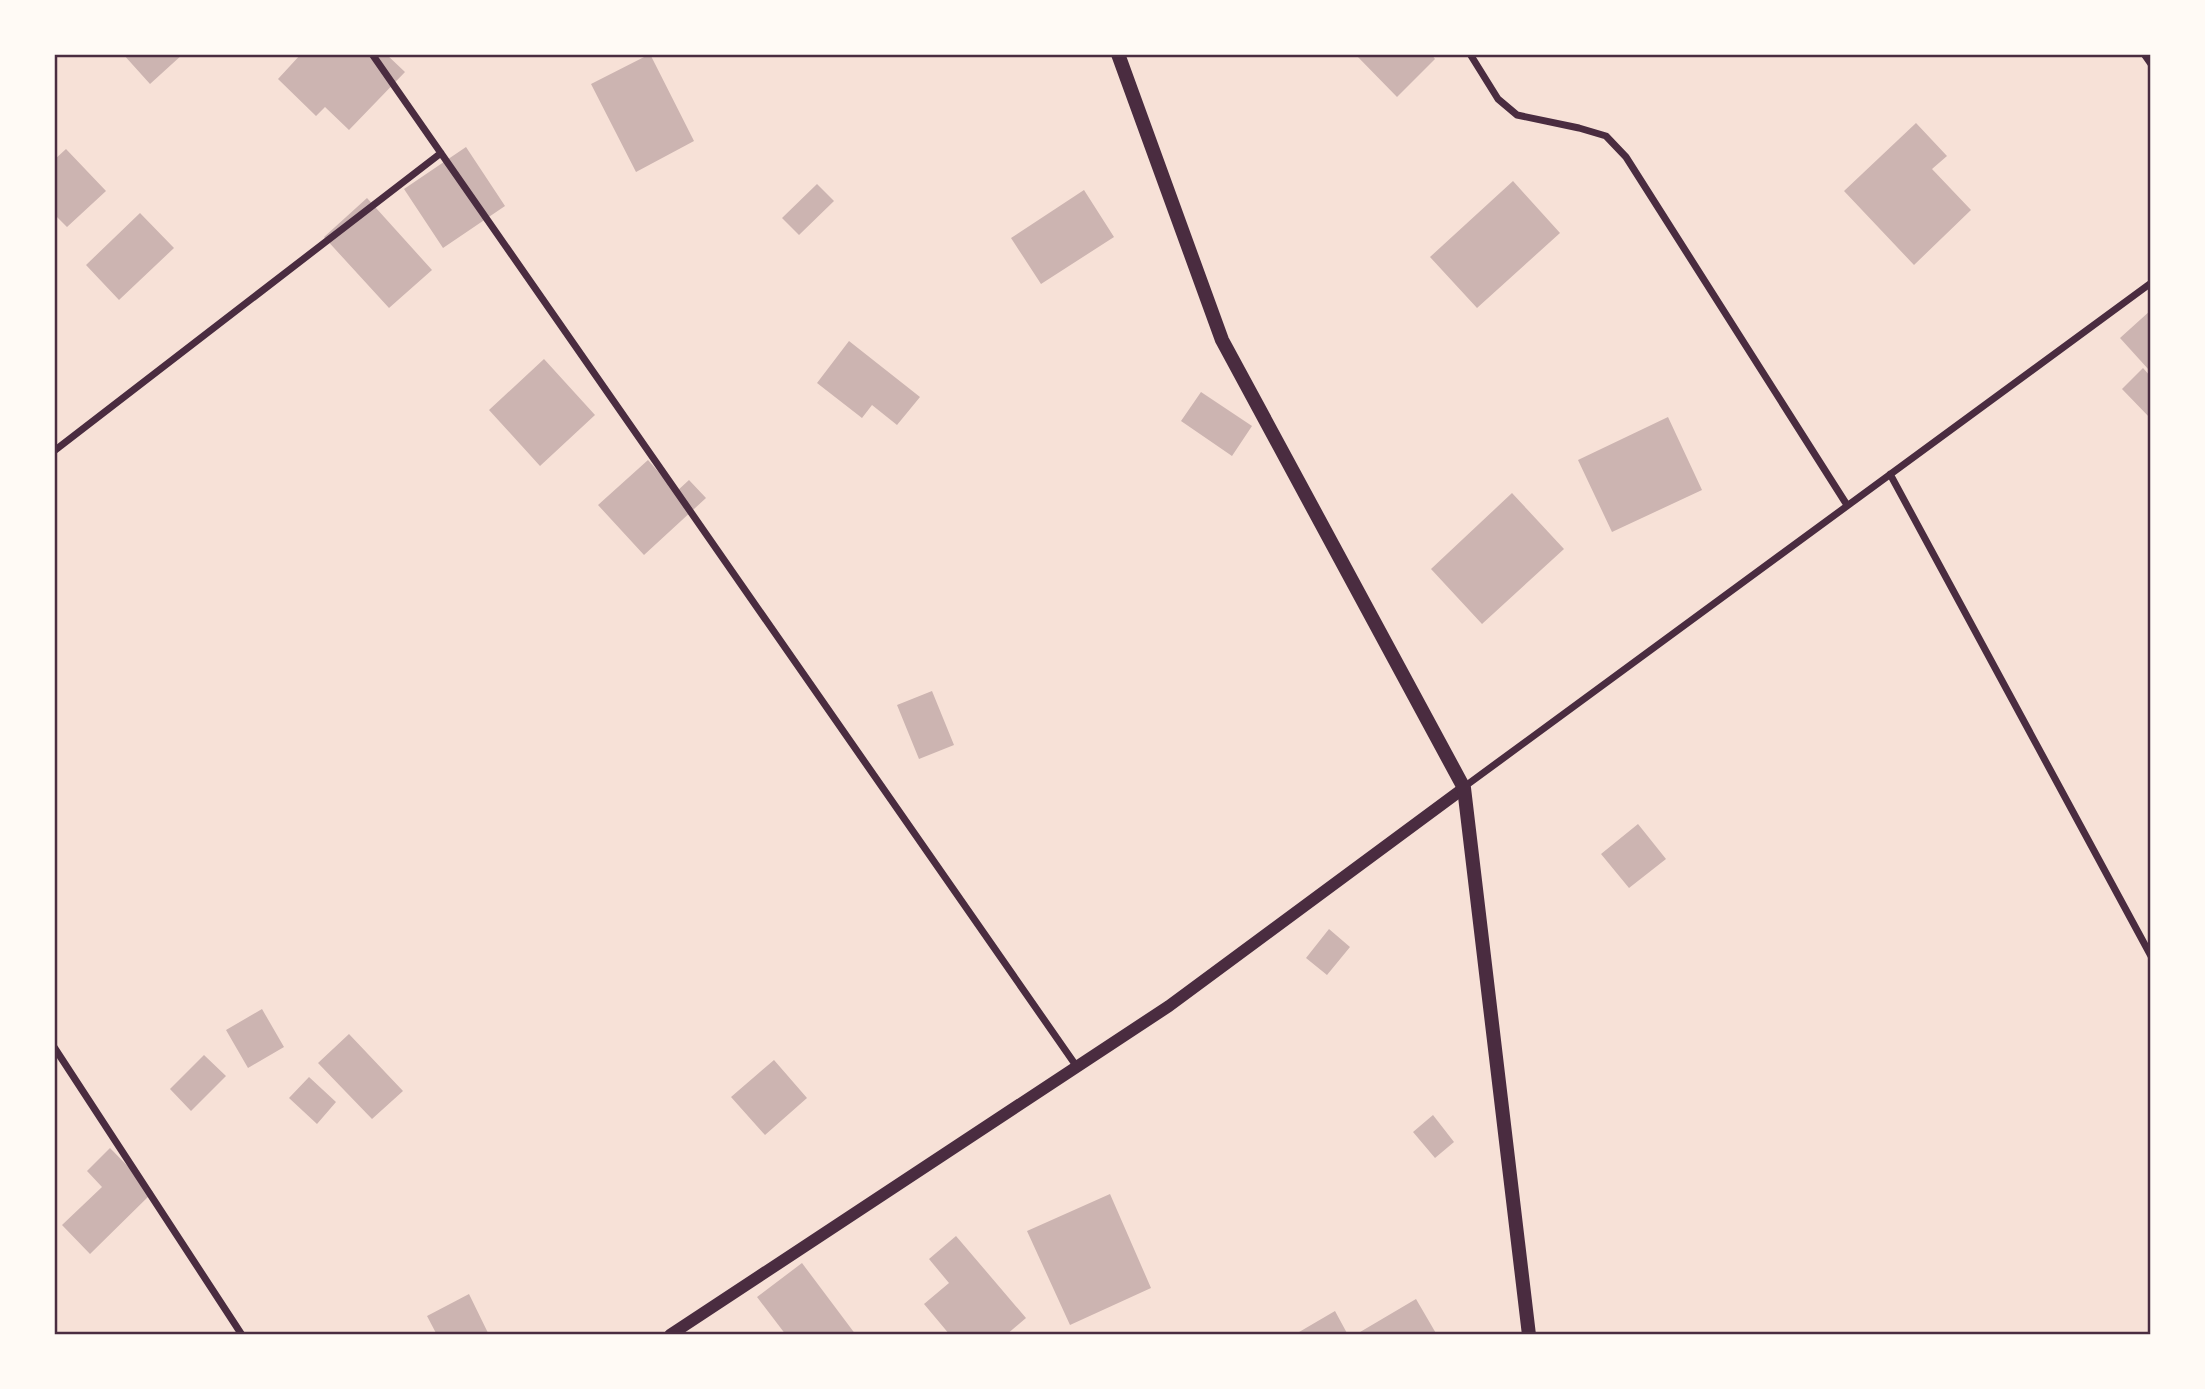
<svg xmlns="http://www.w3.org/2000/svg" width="2205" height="1389" viewBox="0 0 2205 1389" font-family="'Source Sans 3',sans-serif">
  <rect width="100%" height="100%" fill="#f7e1d7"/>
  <path fill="#ccb4b1" d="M 123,54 L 183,54 L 150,84 Z
    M 301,54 L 386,54 L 405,72 L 349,130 L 325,107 L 316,116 L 278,79 Z
    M 650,54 L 694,141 L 636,172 L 591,84 Z
    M 1355,54 L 1431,54 L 1435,59 L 1397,97 Z
    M 1916,123 L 1947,156 L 1932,169 L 1971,210 L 1914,265 L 1844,191 Z
    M 466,147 L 505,206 L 443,248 L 404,189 Z
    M 66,149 L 106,191 L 67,227 L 54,214 L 54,160 Z
    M 1513,181 L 1560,233 L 1477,308 L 1430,257 Z
    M 817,184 L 834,201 L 799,235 L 782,218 Z
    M 1084,190 L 1114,237 L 1041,284 L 1011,238 Z
    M 367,198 L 432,270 L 389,308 L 324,237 Z
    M 140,213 L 174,248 L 119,300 L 86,265 Z
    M 2151,310 L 2151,369 L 2149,370 L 2120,338 Z
    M 849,341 L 920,397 L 897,425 L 872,405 L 862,418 L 817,383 Z
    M 544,359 L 595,415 L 540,466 L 489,410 Z
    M 2143,368 L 2151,377 L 2151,419 L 2122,389 Z
    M 1201,392 L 1252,426 L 1232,456 L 1181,421 Z
    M 1668,417 L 1702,490 L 1612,532 L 1578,460 Z
    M 648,460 L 676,492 L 689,480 L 706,498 L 644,555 L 598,505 Z
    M 1512,493 L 1564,549 L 1482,624 L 1431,569 Z
    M 932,691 L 954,745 L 919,759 L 897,705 Z
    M 1638,824 L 1666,859 L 1629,888 L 1601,854 Z
    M 1329,929 L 1350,947 L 1327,975 L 1306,958 Z
    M 262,1009 L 284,1047 L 248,1068 L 226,1030 Z
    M 349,1034 L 403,1091 L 372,1119 L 318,1063 Z
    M 204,1055 L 226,1076 L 191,1111 L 170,1089 Z
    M 774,1060 L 807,1098 L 765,1135 L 731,1097 Z
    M 309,1077 L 336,1102 L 317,1124 L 289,1098 Z
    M 1433,1115 L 1454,1142 L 1435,1158 L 1413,1132 Z
    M 110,1148 L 153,1192 L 90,1254 L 62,1225 L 102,1187 L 87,1171 Z
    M 1110,1194 L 1151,1288 L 1070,1325 L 1027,1231 Z
    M 956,1236 L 1026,1318 L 1006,1335 L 950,1335 L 924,1304 L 949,1283 L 929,1259 Z
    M 802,1263 L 856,1335 L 786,1335 L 757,1297 Z
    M 469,1294 L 489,1335 L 437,1335 L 427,1316 Z
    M 1416,1299 L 1437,1335 L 1355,1335 Z
    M 1335,1311 L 1348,1335 L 1294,1335 Z"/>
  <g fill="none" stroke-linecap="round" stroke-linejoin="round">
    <path stroke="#4a2c40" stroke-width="7" d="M 372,54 L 1077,1067
      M 1470,54 L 1498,99 L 1517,115 L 1579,128 L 1606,136 L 1626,157 L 1847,505
      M 2144,54 L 2151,64
      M 54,451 L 441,153
      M 1890,474 L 2151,956
      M 1464,787 L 2151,283
      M 54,1047 L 242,1335"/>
    <path stroke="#4a2c40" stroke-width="12" d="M 670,1335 L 1169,1006 L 1464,788"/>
    <path stroke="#4a2c40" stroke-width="14" d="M 1118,54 L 1222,340 L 1464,788 L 1529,1335"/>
  </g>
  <rect width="2205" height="1389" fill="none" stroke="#fffaf5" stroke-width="112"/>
  <rect x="56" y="56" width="2093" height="1277" fill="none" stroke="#4a2c40" stroke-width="2.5"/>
</svg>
